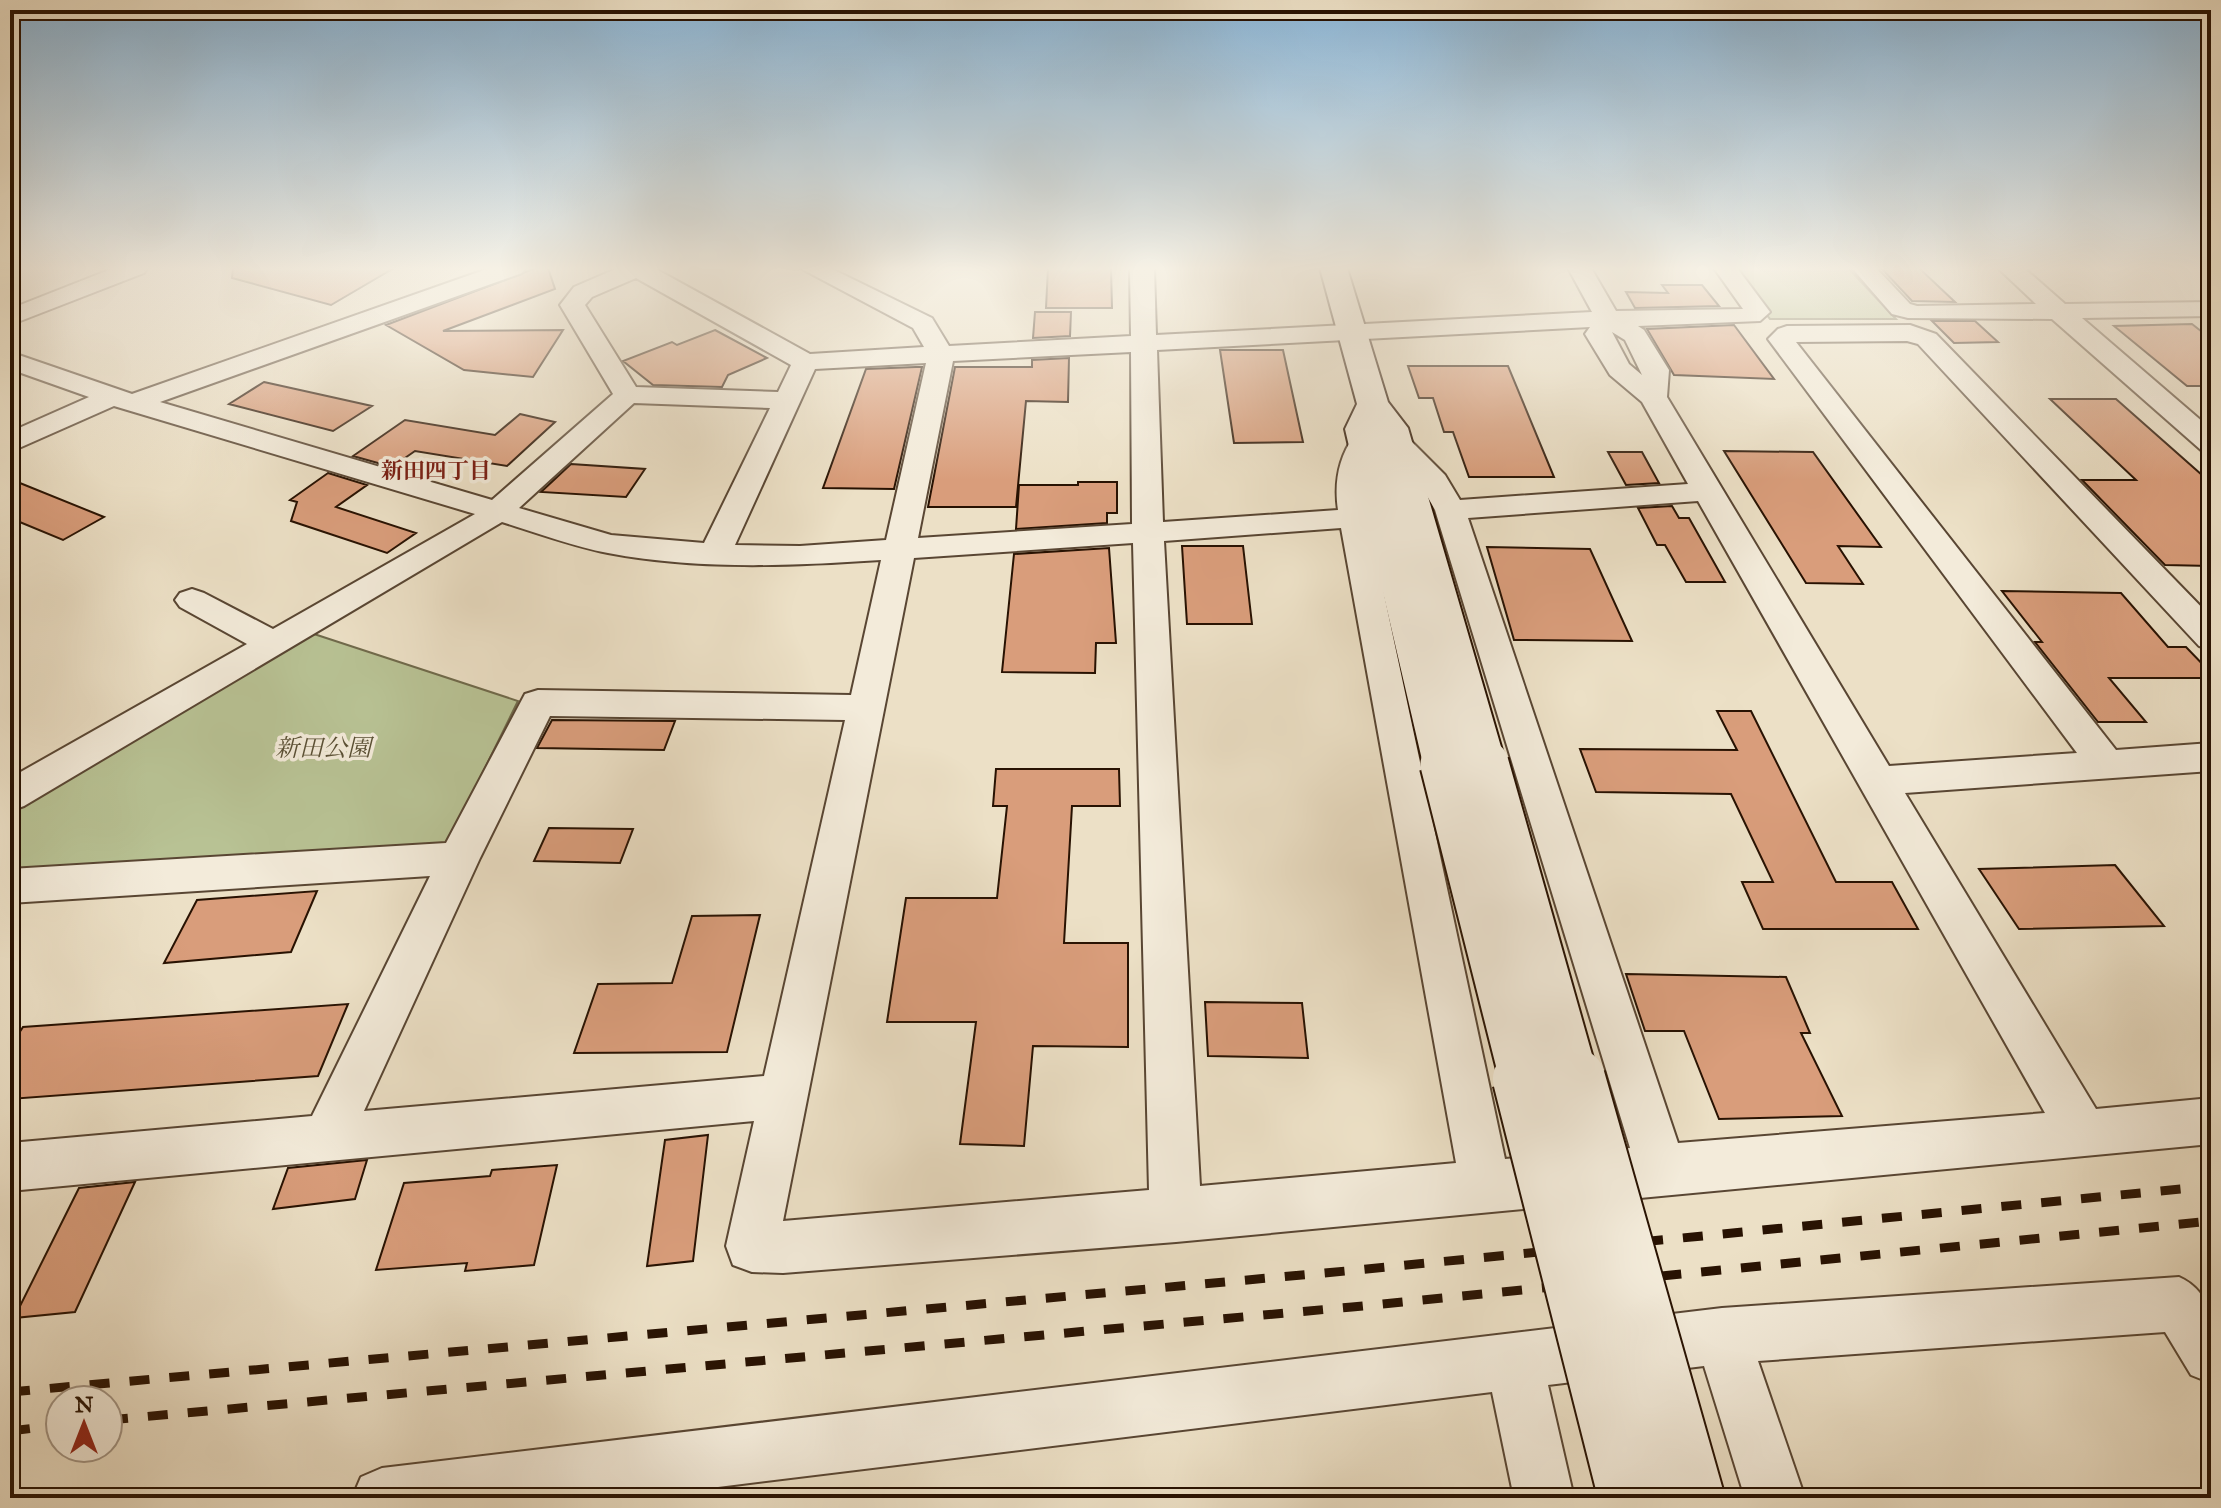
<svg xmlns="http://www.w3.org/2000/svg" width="2221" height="1508" viewBox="0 0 2221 1508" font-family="'IM FELL Great Primer','Noto Serif JP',serif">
  <rect width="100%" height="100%" fill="#ece0c6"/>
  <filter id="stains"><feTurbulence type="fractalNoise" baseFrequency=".0025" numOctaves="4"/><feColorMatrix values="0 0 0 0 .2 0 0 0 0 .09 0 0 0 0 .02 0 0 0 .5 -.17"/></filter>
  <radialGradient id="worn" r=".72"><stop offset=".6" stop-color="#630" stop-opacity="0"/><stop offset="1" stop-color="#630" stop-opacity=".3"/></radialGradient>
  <path fill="#b8c294" stroke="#706a4b" stroke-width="2" d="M 1729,268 L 1848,268 L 1896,319 L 1770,319 Z
    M 311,633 L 518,701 L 447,845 L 10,870 L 10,805 Z"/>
  <path fill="#d99d7b" stroke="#281202" stroke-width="2" d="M 233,268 L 394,268 L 331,305 L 232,278 Z
    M 536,268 L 548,268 L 555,289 L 443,331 L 563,330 L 533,377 L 464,370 L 386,325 Z
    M 1048,268 L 1111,268 L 1112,308 L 1046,308 Z
    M 1881,268 L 1919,268 L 1955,302 L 1912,301 Z
    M 1662,285 L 1702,285 L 1719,306 L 1635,308 L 1626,292 L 1668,293 Z
    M 1035,312 L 1071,312 L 1070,336 L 1033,338 Z
    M 1932,321 L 1975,321 L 1998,342 L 1954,343 Z
    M 2192,324 L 2211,339 L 2211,386 L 2187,386 L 2114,326 Z
    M 1734,325 L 1774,379 L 1674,375 L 1647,329 Z
    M 715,330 L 767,358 L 728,375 L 722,387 L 653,385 L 623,361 L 672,342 L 677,345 Z
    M 1220,350 L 1283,350 L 1303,442 L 1234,443 Z
    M 1069,358 L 1068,402 L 1026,401 L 1016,507 L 928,507 L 955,367 L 1032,367 L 1032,360 Z
    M 1408,366 L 1508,366 L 1554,477 L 1469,477 L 1453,432 L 1444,432 L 1433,398 L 1419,398 Z
    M 916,367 L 922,367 L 894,489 L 823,488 L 866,369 Z
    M 264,382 L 372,406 L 333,431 L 229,404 Z
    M 2050,399 L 2116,399 L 2211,483 L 2211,566 L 2165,565 L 2082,480 L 2136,480 Z
    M 520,414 L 555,422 L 507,466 L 415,451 L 392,467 L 353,456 L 405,420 L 495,435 Z
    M 1724,451 L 1813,452 L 1881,547 L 1838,546 L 1863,584 L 1806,583 Z
    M 1608,452 L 1642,452 L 1659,483 L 1626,485 Z
    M 571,464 L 645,469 L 626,497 L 541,492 Z
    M 328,473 L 367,485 L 336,507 L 416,533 L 387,553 L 291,521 L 297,502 L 290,500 Z
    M 10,479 L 104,517 L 63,540 L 10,518 Z
    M 1078,482 L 1117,482 L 1117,513 L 1107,513 L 1107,523 L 1016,529 L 1019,485 L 1078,485 Z
    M 1672,506 L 1679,518 L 1689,518 L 1725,582 L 1686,582 L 1665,545 L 1657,545 L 1638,508 Z
    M 1182,546 L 1243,546 L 1252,624 L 1187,624 Z
    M 1487,547 L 1590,549 L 1632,641 L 1514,640 Z
    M 1109,548 L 1116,643 L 1096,643 L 1095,673 L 1002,672 L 1014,554 Z
    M 2002,591 L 2121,593 L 2168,647 L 2186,647 L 2211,673 L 2211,678 L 2109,678 L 2146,722 L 2098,722 L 2035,642 L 2042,642 Z
    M 1717,711 L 1751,711 L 1836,882 L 1892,882 L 1918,929 L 1763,929 L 1742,882 L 1773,882 L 1731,794 L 1596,792 L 1580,749 L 1737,750 Z
    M 552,720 L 675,721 L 664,750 L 537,748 Z
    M 996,769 L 1119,769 L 1120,806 L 1072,806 L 1064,943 L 1128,943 L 1128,1047 L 1033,1046 L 1024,1146 L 960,1144 L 976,1022 L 887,1022 L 906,898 L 997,898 L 1007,806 L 993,806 Z
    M 549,828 L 633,829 L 620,863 L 534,861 Z
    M 2115,865 L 2164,926 L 2019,929 L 1979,869 Z
    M 317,891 L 291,952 L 164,963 L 197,900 Z
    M 760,915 L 727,1052 L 574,1053 L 598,984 L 672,983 L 692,916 Z
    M 1626,974 L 1786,977 L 1810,1033 L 1801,1033 L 1842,1116 L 1719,1119 L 1684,1031 L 1645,1031 Z
    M 1205,1002 L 1302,1003 L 1308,1058 L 1208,1056 Z
    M 348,1004 L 318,1076 L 10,1099 L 10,1047 L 23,1027 Z
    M 708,1135 L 693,1261 L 647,1266 L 665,1140 Z
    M 367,1160 L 355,1199 L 273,1209 L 288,1168 Z
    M 557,1165 L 534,1265 L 465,1271 L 467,1263 L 376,1270 L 404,1183 L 490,1176 L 492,1170 Z
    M 135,1182 L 75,1312 L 14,1318 L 79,1188 Z"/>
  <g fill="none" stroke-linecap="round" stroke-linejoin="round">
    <g stroke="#594633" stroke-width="4">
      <path id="street" d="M 114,268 L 147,268 L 144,273 L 10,325 L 10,309 Z
        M 490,268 L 525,268 L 522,273 L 160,402 L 492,500 L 613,394 L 560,305 L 574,287 L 618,268 L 654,268 L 810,354 L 924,347 L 913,328 L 800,268 L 830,268 L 932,318 L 949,346 L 1131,336 L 1130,268 L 1154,268 L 1156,335 L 1592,312 L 1568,268 L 1591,268 L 1616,311 L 1743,309 L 1714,268 L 1737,268 L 1770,312 L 1760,321 L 1638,326 L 1644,330 L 1669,370 L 1667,397 L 1889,766 L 2077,753 L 1768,339 L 1778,329 L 1787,326 L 1910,325 L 1936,334 L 2211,617 L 2211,649 L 2199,646 L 1918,344 L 1907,341 L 1796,342 L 2116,750 L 2211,743 L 2211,771 L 1905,793 L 2096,1109 L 2211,1098 L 2211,1144 L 1176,1242 L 783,1273 L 752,1272 L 733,1265 L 726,1246 L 754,1121 L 10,1191 L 10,1143 L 312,1116 L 430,876 L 10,903 L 10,869 L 446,843 L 525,694 L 538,690 L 851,695 L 881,560 C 791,566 697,570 608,553 C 572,546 537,533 502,522 L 24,806 L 10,811 L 10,778 L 247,644 L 180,607 L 175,600 L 180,593 L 192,589 L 204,593 L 273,629 L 475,514 L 114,406 L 10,452 L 10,432 L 89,397 L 10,369 L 10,352 L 132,394 ZM 636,278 L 791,365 L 778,392 L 636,387 L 585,305 L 592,297 ZM 1590,327 L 1585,334 L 1610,375 L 1642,402 L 1688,484 L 1460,500 L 1445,475 L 1407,437 L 1387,437 L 1383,443 L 1421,485 L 1435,510 L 1630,1148 L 1505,1159 L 1385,599 L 1364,483 L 1378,442 L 1374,436 L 1354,436 C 1338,459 1334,483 1338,510 L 1163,522 L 1157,350 ZM 1612,332 L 1625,340 L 1642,375 L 1629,364 ZM 1131,352 L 1132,524 L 918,538 L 953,361 ZM 926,363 L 886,540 L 800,546 L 735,545 L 815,369 ZM 634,403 L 770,408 L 704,543 L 611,535 L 519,508 ZM 1698,501 L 2045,1113 L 1678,1143 L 1468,518 ZM 1341,528 L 1456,1163 L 1200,1186 L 1164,541 ZM 1133,543 L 1149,1190 L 783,1221 L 914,558 ZM 550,716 L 845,720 L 764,1076 L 364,1111 L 480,858 Z
        M 1852,268 L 1876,268 L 1910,304 L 1917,306 L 2036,304 L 1998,268 L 2024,268 L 2065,304 L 2211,302 L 2211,316 L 2082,318 L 2211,429 L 2211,453 L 2201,450 L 2052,319 L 1908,318 L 1892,314 Z
        M 2179,1277 C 2221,1296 2211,1340 2211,1383 L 2191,1375 L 2165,1332 L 1758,1361 L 1805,1498 L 1745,1498 L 1704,1366 L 1548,1385 L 1574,1498 L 1514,1498 L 1492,1392 L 718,1487 L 716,1498 L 656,1498 L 657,1495 L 628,1498 L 352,1498 L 361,1477 L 382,1468 L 1722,1308 Z"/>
    </g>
    <g stroke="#281202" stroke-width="4">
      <path id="secondary" d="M 1320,268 L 1347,268 L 1388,402 L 1408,428 L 1506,764 L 1500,775 L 1484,780 L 1468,775 L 1464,769 L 1461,775 L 1445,780 L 1429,775 L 1423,764 L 1345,429 L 1357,404 Z"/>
    </g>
    <use href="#street" fill="#f3ebda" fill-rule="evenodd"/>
    <use href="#secondary" fill="#f3ebda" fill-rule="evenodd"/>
    <path stroke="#281202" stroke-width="9" stroke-dasharray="20 20" stroke-linecap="butt" d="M 10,1392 L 1346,1271 L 2211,1186
      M 108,1420 L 1352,1307 L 2211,1221
      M 10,1431 L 60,1425"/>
    <g stroke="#281202" stroke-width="53" stroke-linecap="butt">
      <path id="secondary-bridge-far1" d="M 1445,764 L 1525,1081
        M 1484,764 L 1574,1081"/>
    </g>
    <g stroke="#281202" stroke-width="66" stroke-linecap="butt">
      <path id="secondary-bridge" d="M 1524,1079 L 1630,1498
        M 1574,1079 L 1693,1498"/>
    </g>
    <use href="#secondary-bridge-far1" stroke="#f3ebda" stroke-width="49"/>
    <use href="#secondary-bridge" stroke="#f3ebda" stroke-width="62"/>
  </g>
  <linearGradient id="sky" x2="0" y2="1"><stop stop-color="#8ab6d8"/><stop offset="0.56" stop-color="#f6f1e5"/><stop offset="1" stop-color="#f6f1e5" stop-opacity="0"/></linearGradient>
  <rect width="2221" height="480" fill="url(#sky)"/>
  <g text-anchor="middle" stroke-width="7" stroke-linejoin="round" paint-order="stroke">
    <g font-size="22" font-weight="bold" fill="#7a1f14" stroke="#f3ebda">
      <text x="436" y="478">新田四丁目</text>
    </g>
    <g font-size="24" font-style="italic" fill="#5a5035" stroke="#f3ebda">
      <text x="323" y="756">新田公園</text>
    </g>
  </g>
  <rect width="2221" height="1508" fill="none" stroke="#ece0c6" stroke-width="40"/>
  <rect x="12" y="12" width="2197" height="1484" fill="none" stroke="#281202" stroke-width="4"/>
  <rect x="20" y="20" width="2181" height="1468" fill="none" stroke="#281202" stroke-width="2"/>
  <g transform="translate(84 1424)"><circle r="38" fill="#f3ebda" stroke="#a29484" stroke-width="2"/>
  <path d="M0-6L14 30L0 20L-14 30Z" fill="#8f2418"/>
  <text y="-12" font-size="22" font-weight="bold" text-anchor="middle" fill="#281202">N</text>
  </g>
  <rect width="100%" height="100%" filter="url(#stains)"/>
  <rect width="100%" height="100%" fill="url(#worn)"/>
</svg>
